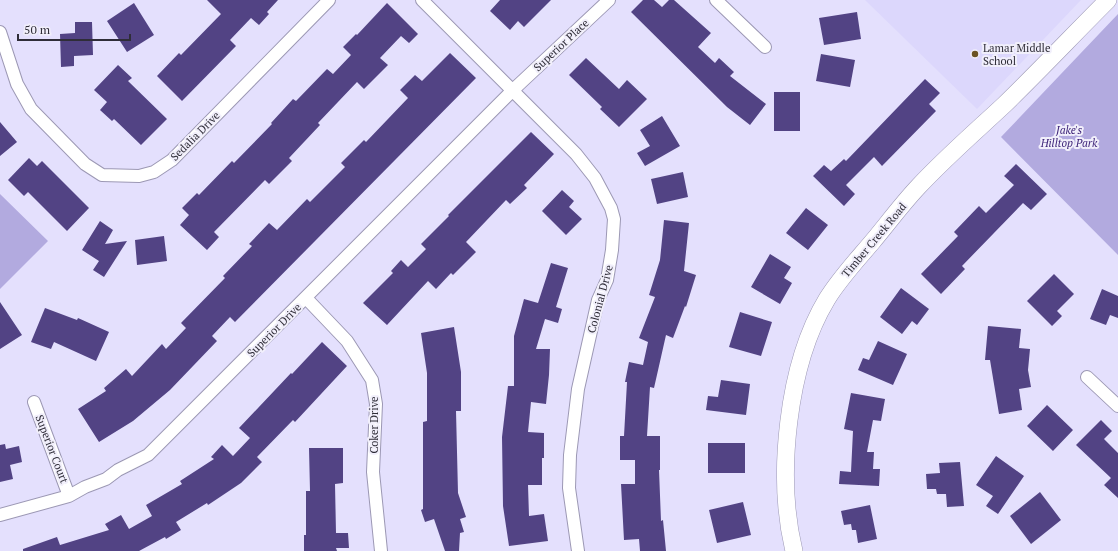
<svg xmlns="http://www.w3.org/2000/svg" width="1118" height="551" viewBox="0 0 1118 551" font-family="'PT Serif',serif">
  <rect width="100%" height="100%" fill="#e4e0fd"/>
  <path fill="#dcd7fc" d="M 865,0 L 1081,0 L 977,109 Z"/>
  <path fill="#b2aadf" d="M 1118,14 L 1118,255 L 1001,137 Z
    M 0,194 L 48,241 L 0,289 Z"/>
  <path fill="#524384" d="M 207,0 L 278,0 L 267,12 L 269,14 L 259,25 L 251,18 L 230,40 L 236,46 L 182,101 L 157,76 L 179,53 L 181,55 L 221,14 Z
    M 500,0 L 551,0 L 524,27 L 518,21 L 510,30 L 490,11 Z
    M 643,0 L 654,0 L 662,7 L 669,0 L 674,0 L 711,33 L 698,47 L 715,63 L 719,58 L 734,72 L 730,76 L 766,104 L 750,125 L 727,107 L 631,12 Z
    M 134,3 L 154,35 L 127,52 L 107,21 Z
    M 387,3 L 418,34 L 409,43 L 401,36 L 380,58 L 388,65 L 364,89 L 357,82 L 318,123 L 320,125 L 289,158 L 292,161 L 269,184 L 265,180 L 214,232 L 219,237 L 207,250 L 180,225 L 189,215 L 182,208 L 197,193 L 199,195 L 232,161 L 234,163 L 272,124 L 271,123 L 293,99 L 296,101 L 327,69 L 333,74 L 351,55 L 343,47 L 356,34 L 357,35 Z
    M 857,12 L 861,39 L 824,45 L 819,18 Z
    M 75,22 L 92,22 L 93,55 L 74,56 L 74,66 L 61,67 L 60,34 L 75,33 Z
    M 450,53 L 476,78 L 235,322 L 230,317 L 212,336 L 217,341 L 170,390 L 133,421 L 99,442 L 78,409 L 106,391 L 104,388 L 126,369 L 132,376 L 162,344 L 166,349 L 186,328 L 181,323 L 225,278 L 223,276 L 252,246 L 249,244 L 269,223 L 277,230 L 307,199 L 310,202 L 345,167 L 341,163 L 364,140 L 366,142 L 408,98 L 400,90 L 415,75 L 422,81 Z
    M 821,54 L 855,60 L 850,87 L 816,81 Z
    M 586,58 L 619,89 L 627,80 L 647,99 L 619,127 L 600,109 L 602,107 L 569,75 Z
    M 118,65 L 132,78 L 128,81 L 167,119 L 141,145 L 114,119 L 112,121 L 100,110 L 107,102 L 94,90 Z
    M 925,79 L 940,93 L 929,104 L 936,111 L 882,166 L 874,157 L 846,185 L 855,194 L 844,206 L 813,176 L 824,165 L 831,171 L 844,159 L 846,161 Z
    M 774,92 L 800,92 L 800,131 L 774,131 Z
    M 662,116 L 680,146 L 645,166 L 637,153 L 650,146 L 640,130 Z
    M 0,122 L 17,142 L 0,156 Z
    M 531,132 L 554,154 L 524,185 L 527,188 L 510,204 L 506,200 L 466,242 L 476,252 L 453,275 L 451,273 L 436,289 L 428,281 L 387,325 L 363,303 L 393,273 L 391,271 L 401,260 L 408,267 L 426,249 L 421,244 L 449,216 L 448,215 Z
    M 29,158 L 37,166 L 42,161 L 89,208 L 67,231 L 28,192 L 24,196 L 8,180 Z
    M 1016,164 L 1047,194 L 1031,210 L 1023,203 L 962,266 L 965,269 L 941,294 L 921,274 L 958,236 L 954,232 L 979,206 L 986,213 L 1014,185 L 1004,176 Z
    M 683,172 L 688,197 L 657,204 L 651,179 Z
    M 562,190 L 574,201 L 569,207 L 582,219 L 566,235 L 542,211 Z
    M 806,208 L 828,225 L 808,250 L 786,233 Z
    M 664,220 L 689,223 L 684,271 L 696,275 L 686,307 L 685,306 L 673,338 L 666,335 L 654,388 L 650,387 L 647,436 L 660,436 L 660,470 L 659,470 L 661,521 L 663,520 L 666,551 L 640,551 L 639,539 L 624,540 L 621,484 L 635,484 L 635,460 L 620,460 L 620,436 L 624,436 L 627,382 L 625,382 L 629,362 L 643,365 L 648,342 L 639,338 L 655,297 L 649,295 L 660,260 Z
    M 100,221 L 113,230 L 105,244 L 127,241 L 104,277 L 93,270 L 99,261 L 82,250 Z
    M 164,236 L 167,261 L 137,265 L 135,240 Z
    M 770,254 L 791,267 L 784,278 L 792,283 L 780,304 L 751,287 Z
    M 551,263 L 568,268 L 556,307 L 562,309 L 558,323 L 545,319 L 536,349 L 550,349 L 549,375 L 546,404 L 531,402 L 528,432 L 544,433 L 544,458 L 542,458 L 542,485 L 528,485 L 529,516 L 544,514 L 548,541 L 509,546 L 503,506 L 502,437 L 508,386 L 514,386 L 514,336 L 524,299 L 538,303 Z
    M 1054,274 L 1074,294 L 1057,311 L 1062,316 L 1052,326 L 1027,301 Z
    M 901,288 L 929,309 L 917,325 L 912,321 L 902,334 L 880,317 Z
    M 1102,289 L 1118,296 L 1118,318 L 1110,315 L 1106,325 L 1090,319 Z
    M 0,302 L 22,335 L 0,349 Z
    M 45,308 L 77,320 L 78,318 L 109,332 L 96,361 L 54,342 L 51,349 L 31,342 Z
    M 740,312 L 772,322 L 761,356 L 729,347 Z
    M 988,326 L 1021,329 L 1019,348 L 1030,349 L 1028,370 L 1031,387 L 1019,389 L 1022,410 L 999,414 L 990,360 L 985,360 Z
    M 454,327 L 461,372 L 461,411 L 456,411 L 458,493 L 466,517 L 460,519 L 464,532 L 460,533 L 459,551 L 445,551 L 434,519 L 425,522 L 421,510 L 423,509 L 423,422 L 427,421 L 427,373 L 421,333 Z
    M 878,341 L 907,354 L 893,385 L 858,370 L 863,358 L 869,360 Z
    M 322,342 L 347,366 L 295,422 L 293,420 L 257,457 L 262,462 L 241,483 L 208,505 L 207,503 L 176,522 L 181,530 L 166,539 L 165,537 L 139,551 L 23,551 L 23,549 L 57,537 L 60,545 L 109,530 L 105,524 L 121,515 L 129,529 L 152,516 L 146,505 L 182,484 L 180,481 L 214,459 L 211,457 L 222,445 L 233,456 L 250,438 L 239,428 L 291,373 L 292,374 Z
    M 721,380 L 750,384 L 746,415 L 706,410 L 708,396 L 718,397 Z
    M 851,393 L 885,399 L 881,421 L 873,420 L 867,452 L 874,452 L 873,469 L 880,469 L 879,486 L 839,484 L 840,471 L 851,472 L 853,431 L 844,429 Z
    M 1047,405 L 1073,430 L 1053,451 L 1027,426 Z
    M 1101,420 L 1112,431 L 1104,439 L 1118,453 L 1118,498 L 1104,485 L 1111,478 L 1076,445 Z
    M 708,443 L 745,443 L 745,473 L 708,473 Z
    M 5,444 L 6,449 L 19,446 L 22,462 L 10,465 L 13,479 L 0,482 L 0,445 Z
    M 309,448 L 343,448 L 343,483 L 335,484 L 336,533 L 348,533 L 349,548 L 336,548 L 337,551 L 304,551 L 304,535 L 306,535 L 306,491 L 310,491 Z
    M 996,456 L 1024,476 L 998,514 L 986,506 L 993,496 L 976,485 Z
    M 960,462 L 964,506 L 947,507 L 946,494 L 937,494 L 936,489 L 927,489 L 926,474 L 940,473 L 939,463 Z
    M 1040,492 L 1061,520 L 1031,544 L 1010,516 Z
    M 743,502 L 751,535 L 717,543 L 709,510 Z
    M 870,505 L 877,539 L 858,543 L 856,530 L 852,530 L 851,524 L 844,525 L 841,511 Z"/>
  <g fill="none" stroke-linecap="round" stroke-linejoin="round">
    <g stroke="#9c98b4" stroke-width="14">
      <path id="street" d="M 422,0 L 576,154 L 595,178 L 611,208 L 614,219 L 612,250 L 607,280 L 598,300 L 578,389 L 570,455 L 569,488 L 578,551
        M 716,0 L 765,47
        M 0,32 L 17,84 L 31,109 L 85,164 L 102,175 L 139,176 L 154,172 L 172,160 L 329,0
        M 306,298 L 347,341 L 372,380 L 376,404 L 373,472 L 381,551
        M 1087,377 L 1118,406
        M 34,402 L 69,496
        M 0,515 L 69,496 L 85,487 L 106,479 L 118,470 L 148,455 L 513,90 L 609,0"/>
    </g>
    <g stroke="#9c98b4" stroke-width="18">
      <path id="secondary" d="M 794,551 C 776,477 787,365 827,299 C 840,278 857,260 873,241 C 888,223 902,204 918,187 C 945,158 975,132 1004,105 C 1039,71 1073,35 1108,0"/>
    </g>
    <use href="#street" stroke="#fff" stroke-width="12"/>
    <use href="#secondary" stroke="#fff" stroke-width="17"/>
  </g>
  <circle fill="#6b5323" stroke="#f1effb" stroke-width="1.5" cx="975" cy="54" r="4"/>
  <g text-anchor="middle" stroke-width="4" stroke-linejoin="round" paint-order="stroke">
    <g font-size="11" fill="#2f2d38" stroke="#f1effb">
      <text transform="translate(561 45) rotate(-43)" y="4">Superior Place</text>
      <text transform="translate(195 136) rotate(-45)" y="4">Sedalia Drive</text>
      <text transform="translate(874 240) rotate(-50)" y="4">Timber Creek Road</text>
      <text transform="translate(600 299) rotate(-75)" y="4">Colonial Drive</text>
      <text transform="translate(274 330) rotate(-45)" y="4">Superior Drive</text>
      <text transform="translate(374 425) rotate(-90)" y="4">Coker Drive</text>
      <text transform="translate(52 449) rotate(69)" y="4">Superior Court</text>
    </g>
    <g font-size="11" fill="#2f2d38" stroke="#f1effb" text-anchor="start">
      <text x="983" y="52">Lamar Middle<tspan x="983" dy="13">School</tspan></text>
    </g>
    <g font-size="11" font-style="italic" fill="#3f267a" stroke="#f1effb">
      <text x="1069" y="134">Jake's<tspan x="1069" dy="13">Hilltop Park</tspan></text>
    </g>
  </g>
  <path d="M18 34v6h112v-6" fill="none" stroke="#2f2d38" stroke-width="2"/>
  <text x="24" y="34" font-size="12" fill="#2f2d38" stroke="#f1effb" stroke-width="3" paint-order="stroke">50 m</text>
</svg>
